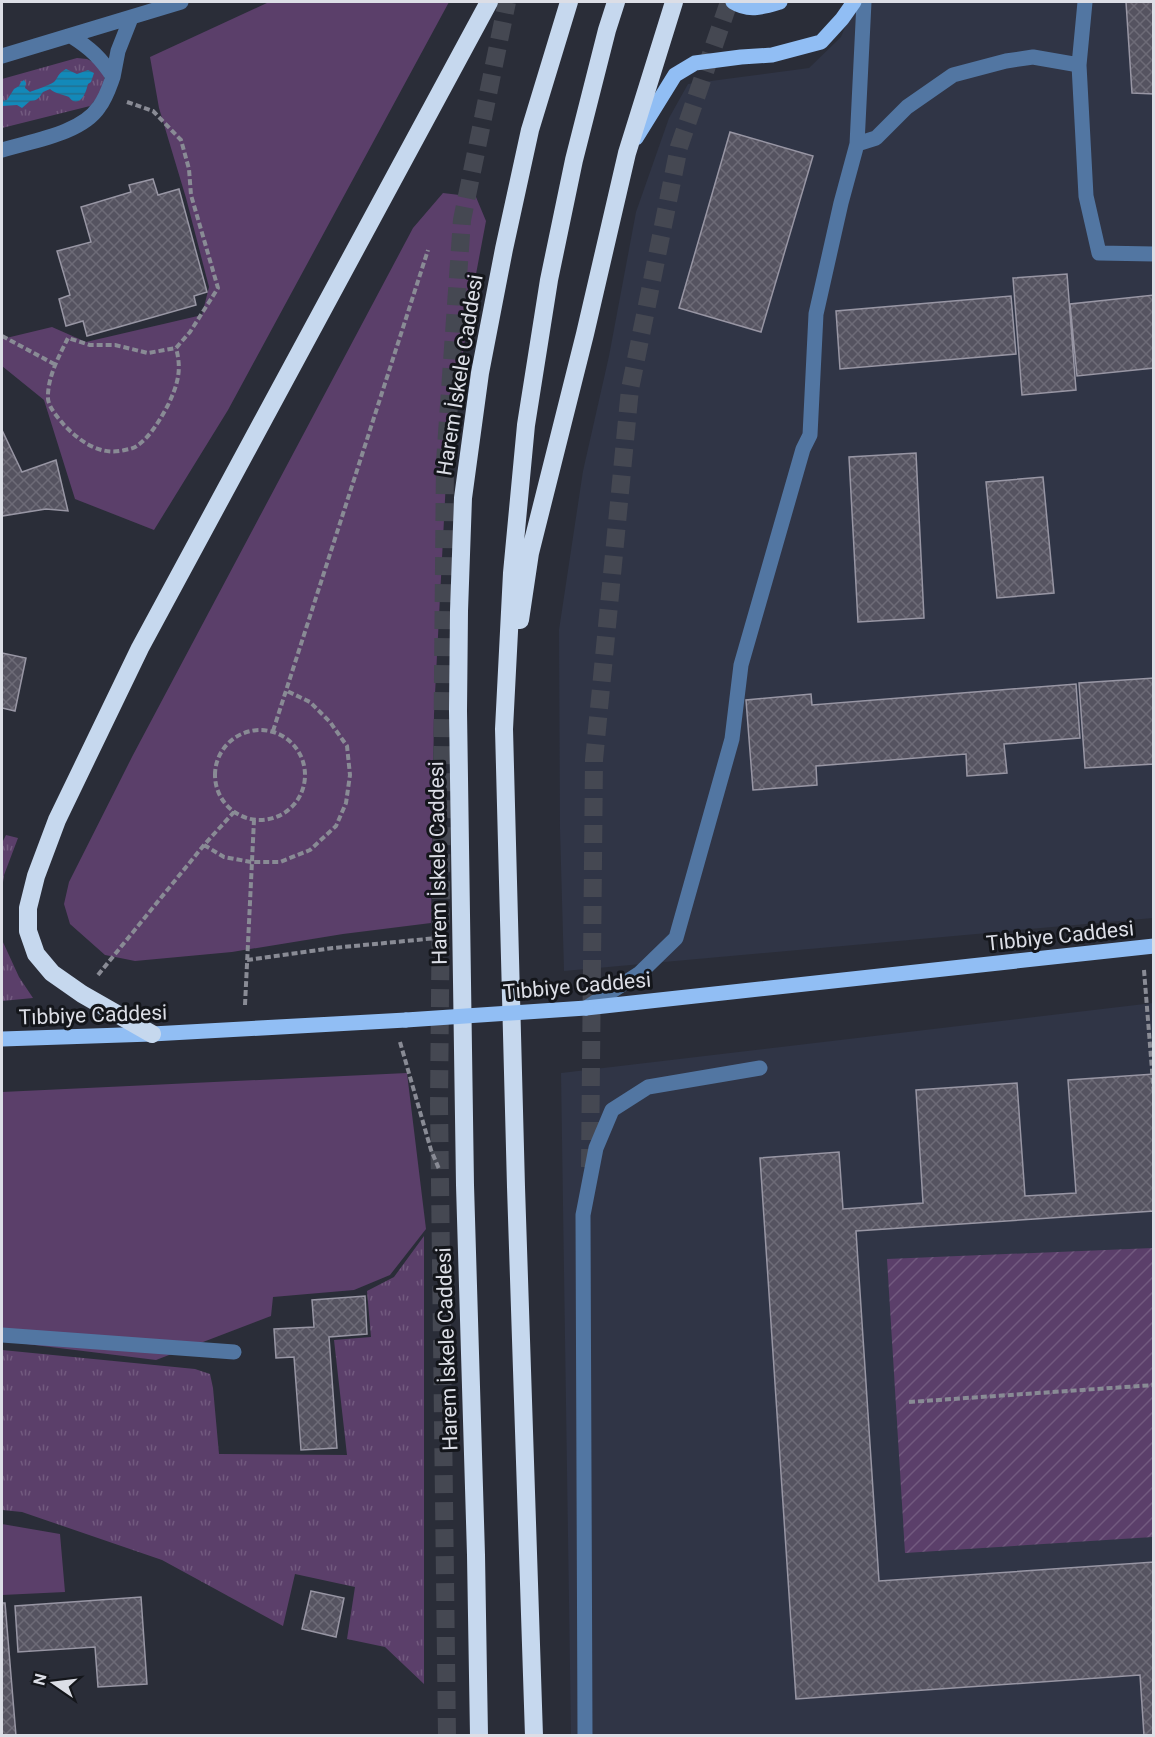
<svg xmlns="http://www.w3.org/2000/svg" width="1155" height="1737" viewBox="0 0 1155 1737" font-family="Roboto,sans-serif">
  <defs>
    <pattern id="grass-tufts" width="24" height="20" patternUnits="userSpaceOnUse" patternTransform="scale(1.5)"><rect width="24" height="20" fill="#5b3f6a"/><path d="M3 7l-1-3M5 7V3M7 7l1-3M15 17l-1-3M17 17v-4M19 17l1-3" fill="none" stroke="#725a7f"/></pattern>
    <pattern id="garden-furrows" width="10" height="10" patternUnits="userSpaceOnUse" patternTransform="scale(1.5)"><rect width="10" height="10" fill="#5b3f6a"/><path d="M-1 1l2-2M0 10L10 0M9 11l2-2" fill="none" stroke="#725a7f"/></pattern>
    <pattern id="water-rules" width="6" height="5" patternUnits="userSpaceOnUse" patternTransform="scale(1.5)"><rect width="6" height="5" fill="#1389b9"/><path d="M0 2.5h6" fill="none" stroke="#237090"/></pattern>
    <pattern id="building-cross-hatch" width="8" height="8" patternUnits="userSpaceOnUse" patternTransform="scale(1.5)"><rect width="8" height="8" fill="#555360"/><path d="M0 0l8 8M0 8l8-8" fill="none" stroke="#6d6b77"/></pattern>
  </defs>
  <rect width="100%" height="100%" fill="#2a2d38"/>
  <path fill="#303546" d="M 855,2 L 1153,2 L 1153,918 L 564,971 L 560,829 L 559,630 L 583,471 L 609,356 L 636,212 L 669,118 L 688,84 L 809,68 L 841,37 Z
    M 1153,1003 L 1153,1735 L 571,1735 L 561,1073 Z"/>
  <path fill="url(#grass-tufts)" d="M 77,58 L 87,59 L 97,64 L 103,71 L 105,81 L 100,94 L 90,106 L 2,128 L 2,79 Z
    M 6,835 L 18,838 L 4,875 L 2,890 L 2,843 Z
    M 2,940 L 19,977 L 33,998 L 2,1001 Z
    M 424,1236 L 424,1684 L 385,1647 L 347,1639 L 355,1587 L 295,1574 L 283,1626 L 162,1560 L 22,1512 L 2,1510 L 2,1350 L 195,1369 L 210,1374 L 213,1388 L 219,1454 L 347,1455 L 334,1340 L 371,1337 L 367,1291 L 394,1277 Z"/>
  <path fill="#5b3f6a" d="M 269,2 L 449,2 L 228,410 L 154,530 L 75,499 L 44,400 L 2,366 L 2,339 L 52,327 L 86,342 L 202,315 L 209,287 L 186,198 L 159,108 L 150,57 Z
    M 443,193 L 476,197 L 486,221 L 470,306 L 447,461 L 434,714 L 431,923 L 343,934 L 232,952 L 135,961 L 105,955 L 70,924 L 64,904 L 69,882 L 133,755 L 413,228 Z
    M 407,1073 L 426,1229 L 390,1275 L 354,1290 L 273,1297 L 271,1316 L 156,1360 L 2,1341 L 2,1092 Z
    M 2,1524 L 60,1534 L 65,1592 L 2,1595 Z"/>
  <path fill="url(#garden-furrows)" d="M 1153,1248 L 1153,1537 L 905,1553 L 887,1259 Z"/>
  <path fill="url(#water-rules)" d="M 66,69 L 77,74 L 88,70 L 94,73 L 91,82 L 88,84 C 86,91 83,104 73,101 C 71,100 70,98 69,97 C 62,94 56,94 50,89 L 43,92 C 39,98 37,101 30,101 L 22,108 L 17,105 L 2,106 L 2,101 L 7,100 L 14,89 L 19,86 L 21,82 L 24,80 L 26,83 L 25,88 L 30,92 C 35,90 53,84 55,81 C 59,75 59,73 66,69 Z"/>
  <path fill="url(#building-cross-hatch)" stroke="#9896a4" stroke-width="1.5" d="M 1126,2 L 1154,2 L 1154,94 L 1132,93 Z
    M 730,132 L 813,156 L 761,332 L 679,308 Z
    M 153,179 L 158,195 L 179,189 L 207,292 L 194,296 L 196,305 L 87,336 L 83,321 L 66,326 L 59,299 L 70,295 L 57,251 L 91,242 L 81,207 L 131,192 L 129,185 Z
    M 1067,274 L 1076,390 L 1022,395 L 1013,278 Z
    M 1154,295 L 1154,368 L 1077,376 L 1070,304 Z
    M 1011,296 L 1016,354 L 840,369 L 836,311 Z
    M 2,430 L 22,472 L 56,460 L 68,511 L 46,509 L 2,516 Z
    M 916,453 L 924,618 L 858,622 L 849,457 Z
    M 1043,477 L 1054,593 L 997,598 L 986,482 Z
    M 2,653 L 26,658 L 15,711 L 2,708 Z
    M 1154,678 L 1154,764 L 1085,768 L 1079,683 Z
    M 1076,684 L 1080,738 L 1004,744 L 1007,773 L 967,776 L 966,754 L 816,766 L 817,785 L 753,790 L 746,700 L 811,694 L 812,705 Z
    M 1154,1074 L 1154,1211 L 856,1231 L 879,1581 L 1154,1562 L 1154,1736 L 1144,1736 L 1140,1675 L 796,1699 L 760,1158 L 839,1152 L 843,1209 L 923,1203 L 916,1090 L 1017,1083 L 1025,1196 L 1076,1193 L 1068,1080 Z
    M 365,1296 L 367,1334 L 329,1337 L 337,1448 L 301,1450 L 294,1357 L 276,1358 L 274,1329 L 314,1327 L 312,1300 Z
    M 311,1591 L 344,1598 L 336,1637 L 302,1629 Z
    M 141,1597 L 147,1684 L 98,1687 L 95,1647 L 18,1652 L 15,1606 Z
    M 2,1603 L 5,1603 L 16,1736 L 2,1736 Z"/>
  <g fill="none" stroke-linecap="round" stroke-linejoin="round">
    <path stroke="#454852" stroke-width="18" stroke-dasharray="18 9" stroke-linecap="butt" d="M 590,1167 L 594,760 L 630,389 L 679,147 L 729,2
      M 447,1736 L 439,1104 L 445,462 L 462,220 L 507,2"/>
    <path stroke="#898b95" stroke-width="4" stroke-dasharray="6 3" stroke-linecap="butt" d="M 127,102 L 153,111 L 181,140 L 189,169 L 191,195 L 218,288 L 190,332 L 176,348 L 148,353 L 115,345 L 90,345 L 68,338 C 59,356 47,378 48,399 C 49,408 59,419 65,426 C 82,443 101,456 125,450 C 130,449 135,448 138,445 C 151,436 161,418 168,405 C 178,384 182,370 176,348
      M 2,336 L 56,365
      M215 775a45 45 0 1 1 90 0a45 45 0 1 1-90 0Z
      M 273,731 L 428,250
      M 204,845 L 224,857 L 251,862 L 280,862 L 310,850 L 336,826 L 346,803 L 350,775 L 347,746 L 330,722 L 310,702 L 287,691
      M 247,960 L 333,948 L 437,938
      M 1144,970 L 1154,1095
      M 98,975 L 204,845 L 234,812
      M 245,1005 L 254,820
      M 400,1042 L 431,1150 L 439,1169
      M 909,1402 L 1154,1385"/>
    <path stroke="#5276a2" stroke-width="15" d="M 1085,2 L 1079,65 L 1086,196 L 1099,253 L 1154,254
      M 2,56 L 181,2
      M 113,77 L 118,51 L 131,18
      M 857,144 L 876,138 L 907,107 L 953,75 L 1006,61 L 1033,57 L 1079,65
      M 2,150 C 31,141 81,134 99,107 C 106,98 109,88 113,77 C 101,58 90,48 71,36
      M 586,1008 L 640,973 L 676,938 L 732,739 L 741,665 L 803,449 L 810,435 L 816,314 L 841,203 L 857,144 L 864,2
      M 2,1335 L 234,1352
      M 585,1736 L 583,1215 L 596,1148 L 612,1110 L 648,1087 L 760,1068"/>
    <path stroke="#91bef4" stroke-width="15" d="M 733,2 C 749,12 763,7 780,2
      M 636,138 L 675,75 L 695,63 L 741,57 L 772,55 L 821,42 L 842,19 L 854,2
      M 586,1008 L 1154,946
      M 2,1039 L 152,1034 L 406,1020"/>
    <path stroke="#c6d8ee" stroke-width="18" d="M 520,620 L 530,553 L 585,334 L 627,153 L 674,2
      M 152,1034 L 82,994 L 52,973 L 36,954 L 28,931 L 28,908 L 36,876 L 57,820 L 140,648 L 489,2
      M 479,1736 L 476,1555 L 465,1185 L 458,711 L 459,611 L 463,498 L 480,373 L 504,249 L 530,130 L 569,2
      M 534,1736 L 516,1187 L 504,729 L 512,573 L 526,425 L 549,280 L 574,160 L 607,30 L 616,2"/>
    <path stroke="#91bef4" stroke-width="15" d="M 406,1020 L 586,1008"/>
  </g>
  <g text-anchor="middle" stroke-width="6" stroke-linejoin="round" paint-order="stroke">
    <g font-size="21" fill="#dcdee6" stroke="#14161b">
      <text transform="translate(460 375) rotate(-81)" y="7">Harem İskele Caddesi</text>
      <text transform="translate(438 863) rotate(-91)" y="7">Harem İskele Caddesi</text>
      <text transform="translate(1060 936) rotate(-6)" y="7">Tıbbiye Caddesi</text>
      <text transform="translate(577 986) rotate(-5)" y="7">Tıbbiye Caddesi</text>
      <text transform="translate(93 1015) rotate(-2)" y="7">Tıbbiye Caddesi</text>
      <text transform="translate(447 1349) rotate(-92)" y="7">Harem İskele Caddesi</text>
    </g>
  </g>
  <rect width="1155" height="1737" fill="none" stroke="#dcdee6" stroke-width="6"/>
  <g transform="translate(54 1683) rotate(284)" stroke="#14161b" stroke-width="4.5" paint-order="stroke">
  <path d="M0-4.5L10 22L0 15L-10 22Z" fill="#dcdee6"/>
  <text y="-9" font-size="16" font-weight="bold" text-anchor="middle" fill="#dcdee6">N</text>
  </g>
</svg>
